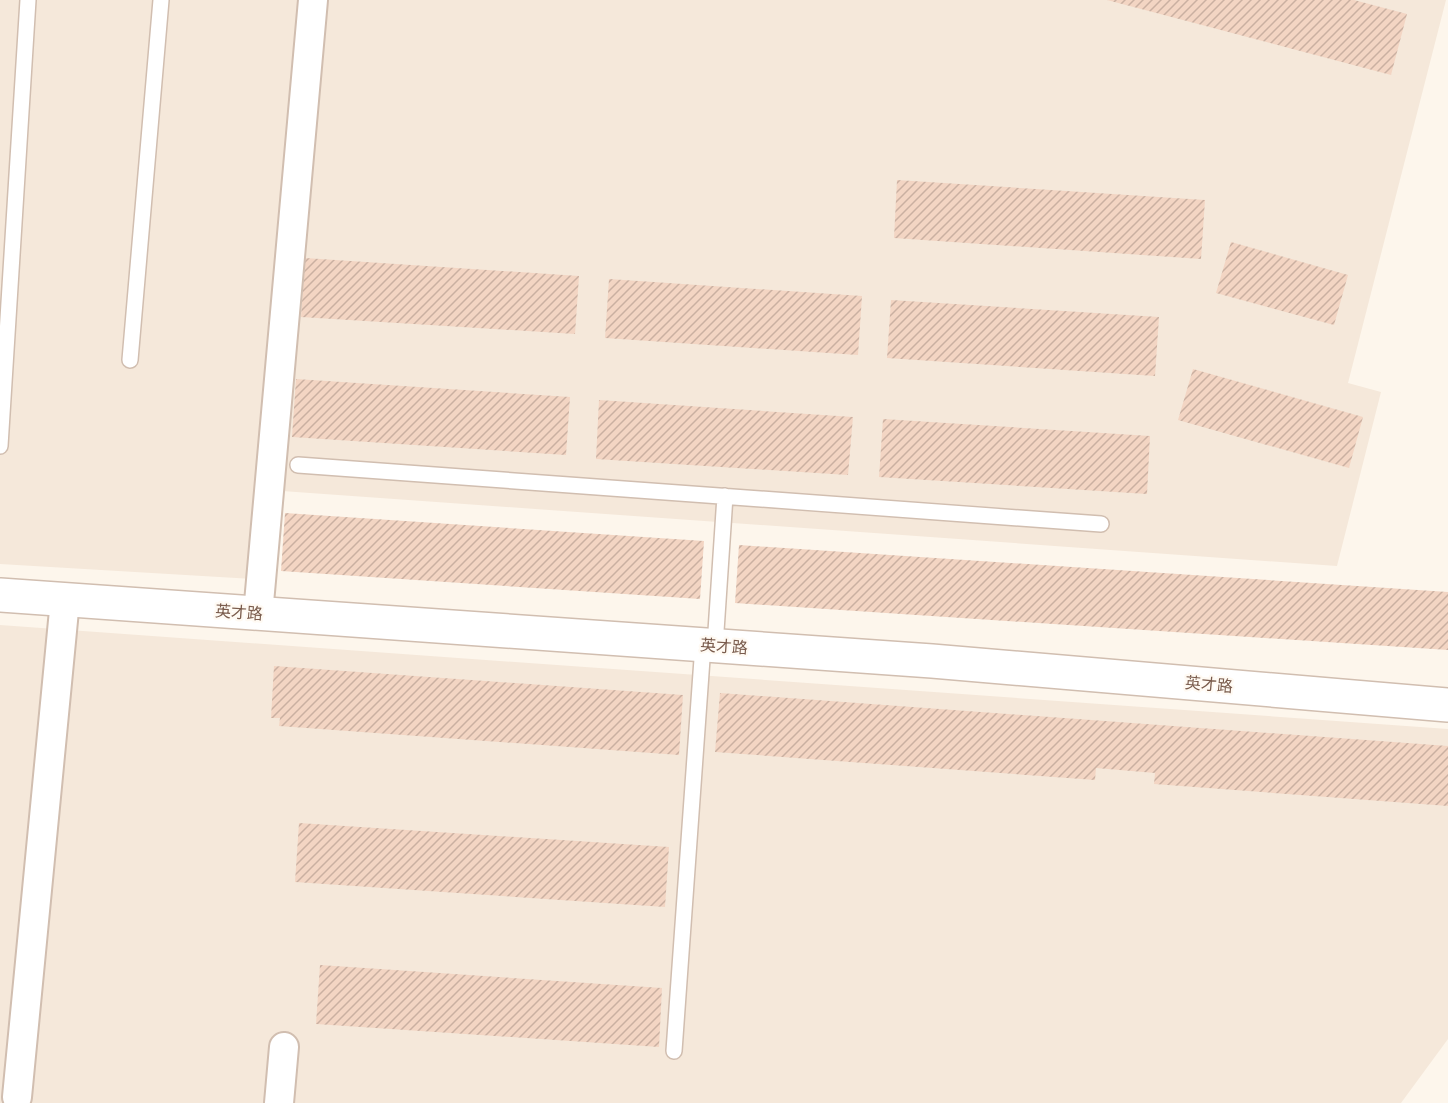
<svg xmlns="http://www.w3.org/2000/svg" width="1448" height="1103" viewBox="0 0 1448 1103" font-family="Figtree,'Noto Sans SC',sans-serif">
  <defs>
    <pattern id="building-hatch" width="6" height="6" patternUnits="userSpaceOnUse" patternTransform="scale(1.5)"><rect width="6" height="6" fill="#f3d5c3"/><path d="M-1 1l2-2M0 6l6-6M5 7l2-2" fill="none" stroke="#cab0a1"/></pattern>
  </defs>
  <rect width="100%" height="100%" fill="#fdf6ec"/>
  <path fill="#f5e8da" d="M 0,0 L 1446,0 L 1348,383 L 1381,392 L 1337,566 L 282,491 L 253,579 L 0,564 Z
    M 0,625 L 1448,729 L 1448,1039 L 1401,1103 L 0,1103 Z"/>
  <path fill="url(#building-hatch)" d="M 1107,0 L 1354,0 L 1407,14 L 1391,75 Z
    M 897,180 L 1205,200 L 1201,259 L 894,238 Z
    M 1231,242 L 1348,275 L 1334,325 L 1216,293 Z
    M 305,258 L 579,276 L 575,334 L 301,317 Z
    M 609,279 L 862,296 L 858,355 L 605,338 Z
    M 891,300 L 1159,317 L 1155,376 L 887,358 Z
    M 1193,369 L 1363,417 L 1349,468 L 1178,420 Z
    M 296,379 L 570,397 L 566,455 L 292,437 Z
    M 599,400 L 853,417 L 848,475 L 596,459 Z
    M 883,419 L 1150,436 L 1147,494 L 879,477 Z
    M 285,513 L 704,541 L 700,599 L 281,571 Z
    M 739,545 L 1448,592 L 1448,650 L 735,603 Z
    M 274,666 L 683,695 L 679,755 L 279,726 L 280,718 L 271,718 Z
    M 720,693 L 1448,746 L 1448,806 L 1154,784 L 1155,773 L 1096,768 L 1095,780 L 715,752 Z
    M 299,823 L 669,847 L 665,907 L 295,882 Z
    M 320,965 L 662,988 L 659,1047 L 316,1024 Z"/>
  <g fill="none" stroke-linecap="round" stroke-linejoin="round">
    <g stroke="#d1beb0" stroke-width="18">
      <path id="service" d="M 130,360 L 161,0
        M 0,446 L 28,0
        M 298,465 L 1101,524
        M 715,646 L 725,496
        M 674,1051 L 703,645"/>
    </g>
    <g stroke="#d1beb0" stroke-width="32">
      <path id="minor" d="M 258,614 L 313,0
        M 17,1097 L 65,600
        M 279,1103 L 284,1047"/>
    </g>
    <g stroke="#d1beb0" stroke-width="36">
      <path id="tertiary" d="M 0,595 L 932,661 L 1448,705"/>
    </g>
    <use href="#service" stroke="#fff" stroke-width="15"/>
    <use href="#minor" stroke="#fff" stroke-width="28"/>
    <use href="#tertiary" stroke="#fff" stroke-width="33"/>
  </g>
  <g text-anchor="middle" stroke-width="4.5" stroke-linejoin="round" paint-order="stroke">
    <g font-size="16" fill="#7a5c4d" stroke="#fffaf3">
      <text transform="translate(239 612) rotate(4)" y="6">英才路</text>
      <text transform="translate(724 646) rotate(4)" y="6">英才路</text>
      <text transform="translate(1209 684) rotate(5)" y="6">英才路</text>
    </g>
  </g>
</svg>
